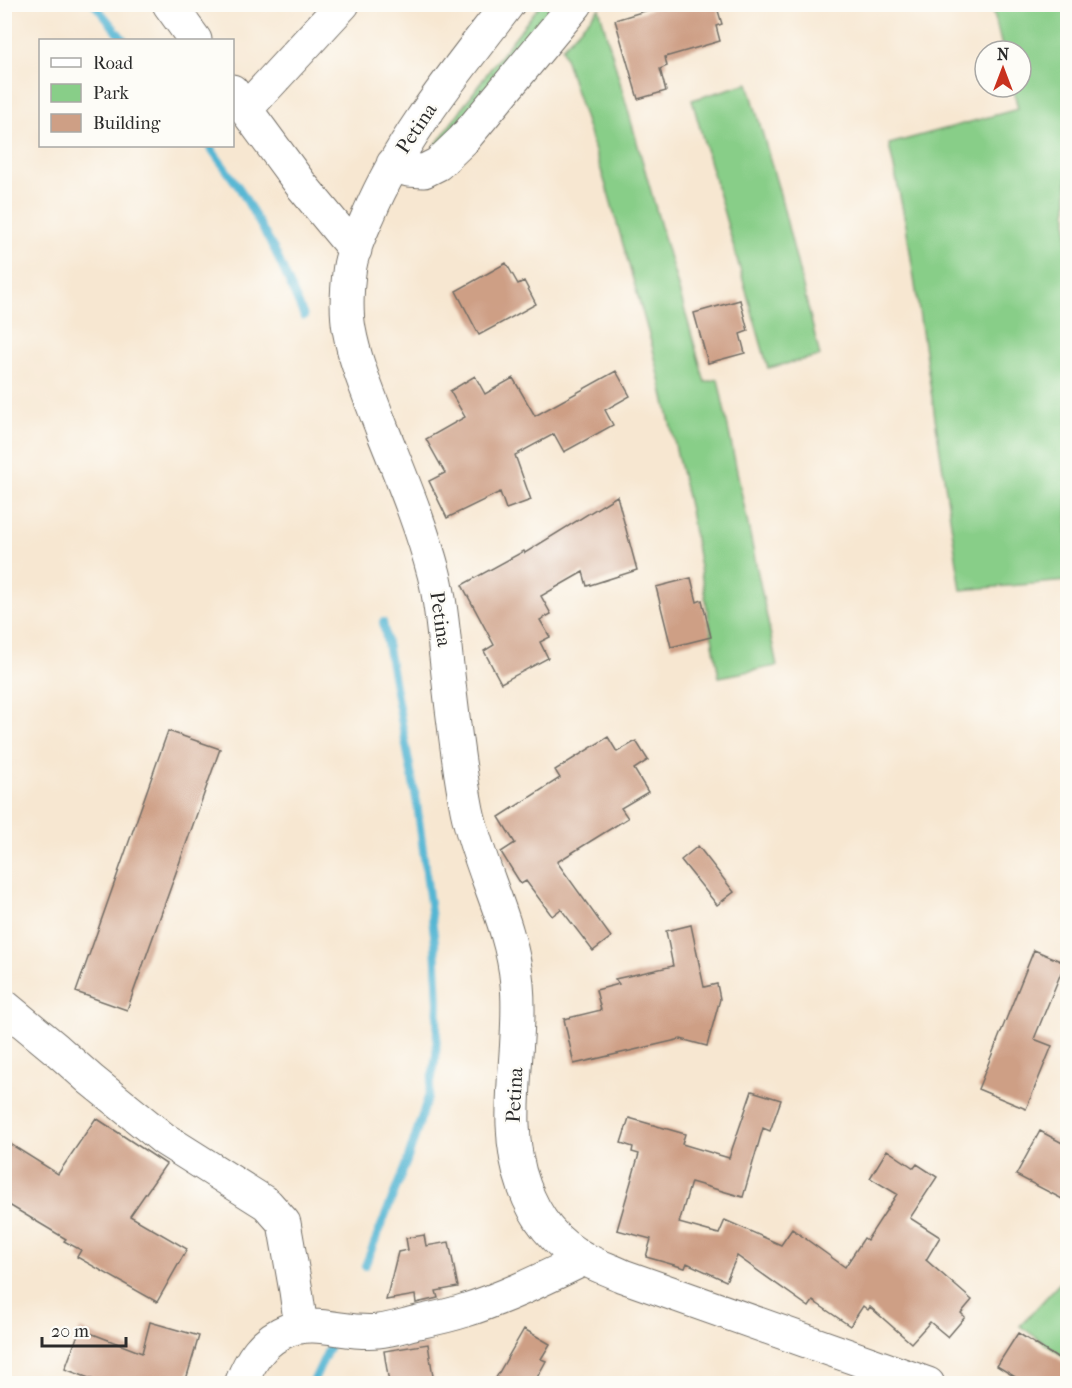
<svg xmlns="http://www.w3.org/2000/svg" width="1072" height="1388" viewBox="0 0 1072 1388" font-family="'IM FELL French Canon',serif">
  <rect width="100%" height="100%" fill="#fdfcf7"/>
  <filter id="ink" filterUnits="userSpaceOnUse"><feTurbulence type="fractalNoise" baseFrequency=".0167" numOctaves="2"/><feDisplacementMap in="SourceGraphic" scale="12" xChannelSelector="R" yChannelSelector="G"/><feConvolveMatrix kernelMatrix="1 2 1 2 8 2 1 2 1" color-interpolation-filters="sRGB"/></filter>
  <filter id="wash" filterUnits="userSpaceOnUse"><feTurbulence type="fractalNoise" baseFrequency=".008" numOctaves="4" result="noise"/><feDisplacementMap in="SourceGraphic" scale="24" xChannelSelector="R" yChannelSelector="G"/><feGaussianBlur stdDeviation="1.35" result="paint"/><feColorMatrix in="noise" values="0 0 0 0 0 0 0 0 0 0 0 0 0 0 0 0 0 1.4 0 .05"/><feComposite in="paint" operator="in"/></filter>
  <g filter="url(#wash)">
    <rect width="100%" height="100%" fill="#f7e7d1"/>
    <path fill="#88ce88" stroke="#5a7c5a" stroke-width="1.5" d="M 540,5 L 559,5 L 442,145 L 434,147 L 494,64 Z
      M 992,5 L 1067,5 L 1067,581 L 961,590 L 906,225 L 889,144 L 1018,109 L 1013,87 L 1021,87 L 1021,51 L 1003,51 Z
      M 599,8 L 705,382 L 718,379 L 777,666 L 719,677 L 690,510 L 653,349 L 608,192 L 562,48 Z
      M 748,83 L 780,194 L 820,356 L 768,368 L 692,100 Z
      M 1067,1275 L 1067,1359 L 1020,1326 Z"/>
    <g fill="none" stroke-linecap="round" stroke-linejoin="round">
      <path stroke="#55b6d3" stroke-width="8" d="M 94,4 L 124,40
        M 209,146 L 240,189 L 275,251 L 304,316
        M 365,1266 L 407,1161 L 428,1097 L 436,1056 L 438,1003 L 435,942 L 417,804 L 383,622
        M 312,1384 L 330,1346"/>
    </g>
    <g id="blocks">
      <path fill="#ce9f85" d="M 668,4 L 716,4 L 722,24 L 716,26 L 720,41 L 665,57 L 667,66 L 660,69 L 666,91 L 638,99 L 615,20 Z
        M 506,263 L 518,284 L 524,281 L 536,304 L 479,335 L 456,291 Z
        M 740,300 L 748,331 L 740,334 L 745,353 L 708,363 L 694,313 Z
        M 616,371 L 630,396 L 605,410 L 613,425 L 564,452 L 554,434 L 515,455 L 531,500 L 506,509 L 500,492 L 447,518 L 429,481 L 445,473 L 426,439 L 465,417 L 450,391 L 475,376 L 485,394 L 513,378 L 535,416 Z
        M 617,496 L 637,570 L 587,586 L 583,572 L 541,596 L 551,614 L 540,620 L 550,637 L 540,642 L 548,658 L 501,683 L 484,651 L 494,645 L 462,585 L 524,551 L 525,553 Z
        M 691,578 L 697,602 L 702,600 L 711,637 L 671,647 L 656,587 Z
        M 168,731 L 220,749 L 127,1010 L 76,992 Z
        M 608,737 L 617,752 L 636,741 L 648,760 L 634,769 L 648,792 L 621,808 L 628,818 L 557,862 L 611,937 L 593,951 L 561,909 L 552,916 L 526,881 L 521,884 L 501,852 L 515,843 L 499,817 L 560,778 L 555,770 Z
        M 698,846 L 734,892 L 717,905 L 681,860 Z
        M 691,925 L 704,987 L 717,984 L 720,999 L 707,1046 L 681,1039 L 574,1064 L 564,1019 L 601,1010 L 596,990 L 619,984 L 615,979 L 673,966 L 666,931 Z
        M 1034,950 L 1065,963 L 1034,1039 L 1052,1046 L 1026,1109 L 978,1089 Z
        M 752,1091 L 781,1100 L 770,1131 L 763,1128 L 743,1197 L 691,1182 L 679,1223 L 719,1234 L 725,1220 L 781,1245 L 792,1229 L 845,1267 L 864,1238 L 867,1240 L 897,1194 L 870,1178 L 887,1150 L 914,1168 L 917,1164 L 937,1177 L 910,1218 L 940,1237 L 926,1260 L 972,1300 L 961,1313 L 965,1317 L 948,1337 L 930,1322 L 911,1343 L 870,1307 L 868,1310 L 863,1306 L 850,1326 L 813,1301 L 809,1307 L 737,1256 L 726,1281 L 687,1263 L 685,1268 L 646,1257 L 651,1239 L 617,1230 L 639,1154 L 632,1152 L 633,1147 L 621,1143 L 629,1118 L 685,1134 L 682,1144 L 729,1158 Z
        M 96,1118 L 166,1164 L 130,1216 L 187,1249 L 157,1302 L 77,1257 L 81,1250 L 64,1241 L 66,1239 L 4,1202 L 4,1140 L 58,1174 Z
        M 1040,1131 L 1068,1146 L 1068,1202 L 1016,1175 Z
        M 424,1235 L 426,1246 L 449,1242 L 458,1287 L 436,1291 L 438,1298 L 416,1303 L 415,1295 L 386,1300 L 398,1252 L 408,1250 L 406,1238 Z
        M 150,1322 L 199,1336 L 185,1383 L 102,1383 L 65,1369 L 80,1329 L 142,1353 Z
        M 524,1329 L 550,1344 L 541,1359 L 546,1361 L 534,1383 L 493,1383 Z
        M 1018,1333 L 1068,1365 L 1068,1383 L 1025,1383 L 997,1366 Z
        M 428,1344 L 434,1383 L 389,1383 L 384,1351 Z"/>
    </g>
  </g>
  <g filter="url(#ink)">
    <use href="#blocks" fill-opacity="0" stroke="#726d65" stroke-width="1.5"/>
    <g fill="none" stroke-linecap="round" stroke-linejoin="round">
      <g stroke="#726d65" stroke-width="35">
        <path id="minor" d="M 169,4 L 195,40
          M 508,4 C 457,71 402,136 369,214 C 361,232 351,253 349,273 C 347,291 346,312 349,329 C 355,363 370,397 382,429 C 401,477 421,524 434,574 C 441,601 443,629 446,657 C 452,708 457,759 467,810 C 479,869 512,923 517,984 C 523,1052 500,1120 524,1186 C 535,1217 555,1244 585,1259 C 597,1266 611,1270 623,1276 L 928,1384
          M 232,91 L 302,186 L 355,250
          M 246,109 L 343,4
          M 393,164 L 408,170 L 424,171 L 438,164 L 463,140 L 576,4
          M 4,1006 L 56,1049 L 91,1080 L 164,1139 L 267,1204 L 284,1223 L 296,1291 L 301,1327
          M 241,1384 C 250,1360 263,1340 288,1330 C 316,1319 348,1335 378,1331 C 391,1330 405,1325 418,1322 C 433,1319 448,1316 463,1311 C 505,1298 545,1278 584,1259"/>
      </g>
      <use href="#minor" stroke="#fff" stroke-width="33"/>
    </g>
  </g>
  <g text-anchor="middle" stroke-width="5" stroke-linejoin="round" paint-order="stroke">
    <g font-size="20" fill="#2b2b2b" stroke="#fdfcf7">
      <text transform="translate(416 128) rotate(-56)" y="7">Petina</text>
      <text transform="translate(441 619) rotate(82)" y="7">Petina</text>
      <text transform="translate(514 1095) rotate(-87)" y="7">Petina</text>
    </g>
  </g>
  <rect width="1072" height="1388" fill="none" stroke="#fdfcf7" stroke-width="24"/>
  <rect x="39" y="39" width="195" height="108" fill="#fdfcf7" stroke="#a9a8a5" stroke-width="1.5"/>
  <rect x="51" y="58" width="30" height="9" fill="#ffffff" stroke="#a9a8a5" stroke-width="1.5"/>
  <text x="93" y="69" font-size="18" fill="#2b2b2b">Road</text>
  <rect x="51" y="84" width="30" height="18" fill="#88ce88" stroke="#a9a8a5" stroke-width="1.5"/>
  <text x="93" y="99" font-size="18" fill="#2b2b2b">Park</text>
  <rect x="51" y="114" width="30" height="18" fill="#ce9f85" stroke="#a9a8a5" stroke-width="1.5"/>
  <text x="93" y="129" font-size="18" fill="#2b2b2b">Building</text>
  <g transform="translate(1003 69)"><circle r="28" fill="#fdfcf7" stroke="#a9a8a5" stroke-width="1.5"/>
  <path d="M0-4.5L10 22L0 15L-10 22Z" fill="#c8321e"/>
  <text y="-9" font-size="16" font-weight="bold" text-anchor="middle" fill="#2b2b2b">N</text>
  </g>
  <path d="M42 1337v9h84v-9" fill="none" stroke="#2b2b2b" stroke-width="3"/>
  <text x="51" y="1337" font-size="18" fill="#2b2b2b" stroke="#fdfcf7" stroke-width="4.5" paint-order="stroke">20 m</text>
</svg>
